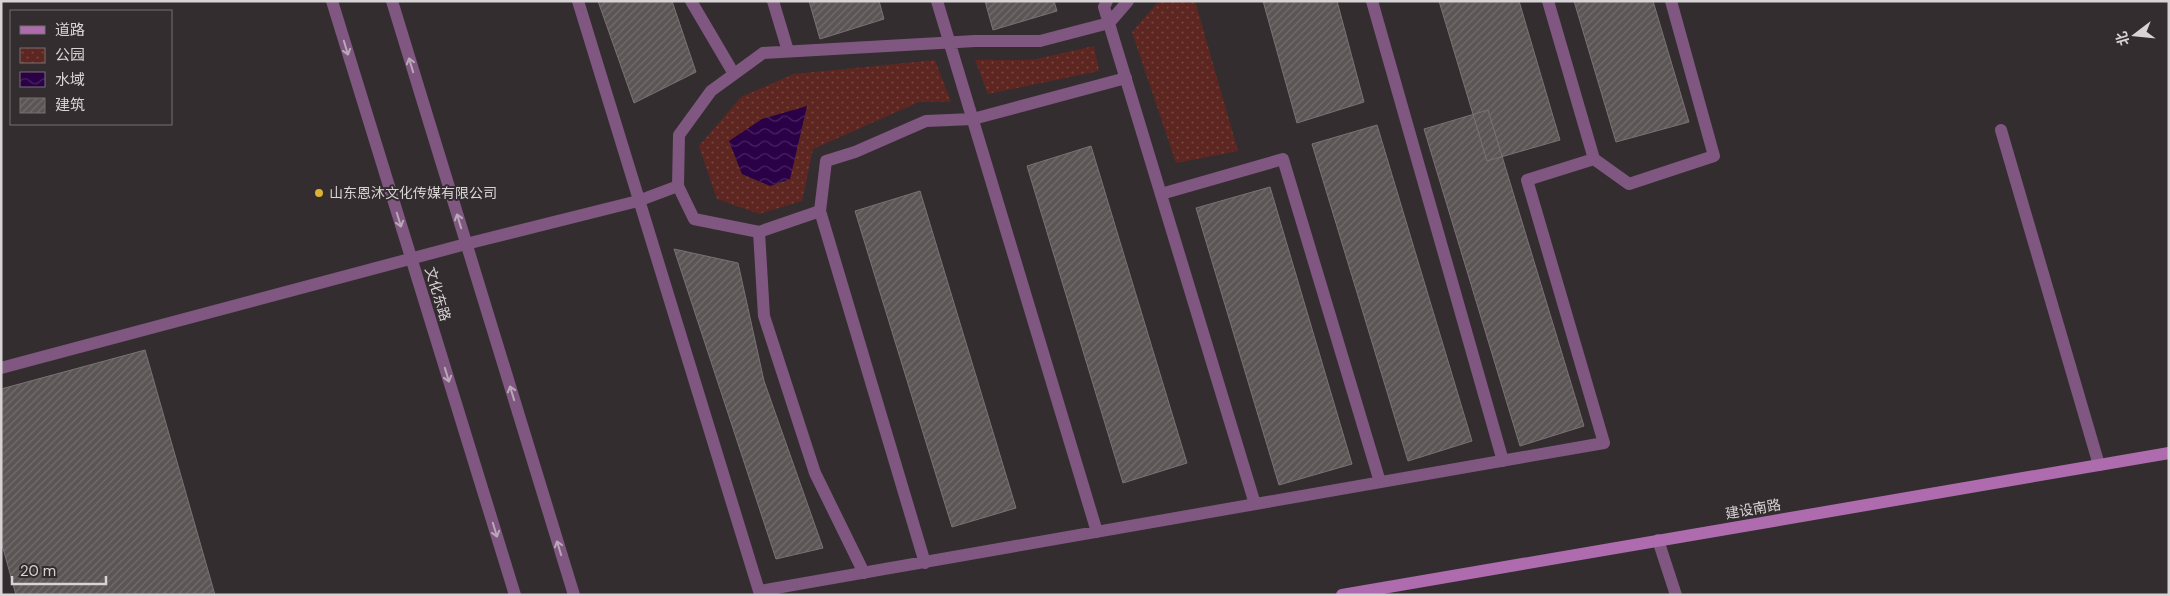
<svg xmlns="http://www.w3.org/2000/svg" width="2170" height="596" viewBox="0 0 2170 596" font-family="'DM Sans','Noto Sans SC',sans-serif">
  <defs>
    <pattern id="park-dots" width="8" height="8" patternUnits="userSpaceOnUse" patternTransform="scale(1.25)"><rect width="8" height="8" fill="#5d2620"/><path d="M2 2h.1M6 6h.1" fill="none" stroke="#744540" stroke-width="1.8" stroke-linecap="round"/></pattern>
    <pattern id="water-waves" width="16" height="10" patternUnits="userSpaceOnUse" patternTransform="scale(1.25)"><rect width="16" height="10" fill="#2a0047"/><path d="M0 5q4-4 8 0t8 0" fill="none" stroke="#482461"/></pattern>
    <pattern id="building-hatch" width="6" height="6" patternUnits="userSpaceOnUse" patternTransform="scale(1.25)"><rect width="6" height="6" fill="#5c5556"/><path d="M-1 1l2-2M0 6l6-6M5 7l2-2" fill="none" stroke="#736d6e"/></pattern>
  </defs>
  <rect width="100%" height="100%" fill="#332d30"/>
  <path fill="url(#park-dots)" d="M 1195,1 L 1238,151 L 1176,163 L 1132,32 L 1158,2 Z
    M 1094,46 L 1099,71 L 988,94 L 975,60 L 1032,60 Z
    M 935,60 L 951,102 L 919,102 L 813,149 L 802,201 L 759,214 L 717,199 L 699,146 L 741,97 L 794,74 Z"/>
  <path fill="url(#water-waves)" d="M 807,106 L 790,179 L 770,186 L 742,174 L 729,141 L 762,119 Z"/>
  <path fill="url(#building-hatch)" stroke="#7a7273" d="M 598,1 L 672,1 L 696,72 L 634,103 Z
    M 809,1 L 879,1 L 884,19 L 820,39 Z
    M 985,1 L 1054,1 L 1057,11 L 993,30 Z
    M 1263,1 L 1337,1 L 1364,102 L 1297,123 Z
    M 1439,1 L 1519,1 L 1560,140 L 1487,161 Z
    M 1574,1 L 1653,1 L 1689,122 L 1616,142 Z
    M 1488,110 L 1584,426 L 1520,446 L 1424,129 Z
    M 1377,125 L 1472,441 L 1408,461 L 1312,144 Z
    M 1091,146 L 1187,463 L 1123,483 L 1027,166 Z
    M 1270,187 L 1352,464 L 1279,485 L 1196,208 Z
    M 920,191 L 1016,508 L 952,527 L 855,211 Z
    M 674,249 L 738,263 L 764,381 L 823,548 L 776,559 Z
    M 145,350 L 215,595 L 16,595 L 1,541 L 1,389 Z"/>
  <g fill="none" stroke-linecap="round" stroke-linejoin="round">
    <path stroke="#805781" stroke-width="12" d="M 578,1 L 759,591 L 1604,443 L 1527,180 L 1594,159 L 1629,184 L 1714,156 L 1671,1
      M 691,1 L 734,74
      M 773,1 L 788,51
      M 937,1 L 1097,532
      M 1107,1 L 1104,7 L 1255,504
      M 1372,1 L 1503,461
      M 1548,1 L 1594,159
      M 2001,130 L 2099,465
      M 678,186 L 694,219 L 759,232 L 820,211 L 826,161 L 855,152 L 926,121 L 973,119 L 1126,78
      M 1161,194 L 1283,159 L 1380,482
      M 820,211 L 925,563
      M 759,232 L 764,316 L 815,473 L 864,573
      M 466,244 L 638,201 L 678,186 L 679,135 L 711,91 L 763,53 L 975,41 L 1040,41 L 1109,23 L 1128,1"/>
    <path stroke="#805781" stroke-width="12" d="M 1,368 L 466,244
      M 1658,540 L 1676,595"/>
    <path stroke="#805781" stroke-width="12" d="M 332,1 L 515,595
      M 392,1 L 574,595"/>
    <path stroke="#ae6caf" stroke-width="12" d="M 1342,595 L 2169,453"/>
  </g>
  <defs><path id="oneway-shaft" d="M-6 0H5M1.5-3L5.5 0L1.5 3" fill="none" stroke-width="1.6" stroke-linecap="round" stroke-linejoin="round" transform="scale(1.25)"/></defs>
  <g stroke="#b9a8b8">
    <use href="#oneway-shaft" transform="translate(346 48) rotate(73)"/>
    <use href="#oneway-shaft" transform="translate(411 65) rotate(-107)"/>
    <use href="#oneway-shaft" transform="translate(399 220) rotate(73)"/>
    <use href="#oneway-shaft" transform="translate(459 221) rotate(-107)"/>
    <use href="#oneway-shaft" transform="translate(447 375) rotate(73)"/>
    <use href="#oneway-shaft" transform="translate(512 393) rotate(-107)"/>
    <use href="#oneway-shaft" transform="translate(495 530) rotate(73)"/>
    <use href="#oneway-shaft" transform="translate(559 548) rotate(-107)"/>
  </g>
  <circle fill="#dbb233" stroke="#332d30" stroke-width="2" cx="319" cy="193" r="5"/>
  <g text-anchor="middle" stroke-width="4" stroke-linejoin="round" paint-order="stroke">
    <g font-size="14" fill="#d8d4d6" stroke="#332d30" text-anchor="start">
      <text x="329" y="198">山东恩沐文化传媒有限公司</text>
    </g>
    <g font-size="14" fill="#d8d4d6" stroke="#332d30">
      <text transform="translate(438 294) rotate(73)" y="5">文化东路</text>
      <text transform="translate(1753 509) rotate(-10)" y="5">建设南路</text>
    </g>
  </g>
  <rect width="2170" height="596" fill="none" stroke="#d8d4d6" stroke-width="5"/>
  <rect x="10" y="10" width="162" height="115" fill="#332d30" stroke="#757072"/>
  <rect x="20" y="26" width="25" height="8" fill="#ae6caf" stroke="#757072"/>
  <text x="55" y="35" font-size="15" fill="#d8d4d6">道路</text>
  <rect x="20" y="48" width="25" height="15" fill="url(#park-dots)" stroke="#757072"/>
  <text x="55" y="60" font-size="15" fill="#d8d4d6">公园</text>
  <rect x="20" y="72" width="25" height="15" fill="url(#water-waves)" stroke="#757072"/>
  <text x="55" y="85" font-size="15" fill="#d8d4d6">水域</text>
  <rect x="20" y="98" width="25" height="15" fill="url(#building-hatch)" stroke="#757072"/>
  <text x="55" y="110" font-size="15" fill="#d8d4d6">建筑</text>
  <g transform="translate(2135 35) rotate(254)" stroke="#332d30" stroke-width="4" paint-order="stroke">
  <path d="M0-4L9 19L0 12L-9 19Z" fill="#d8d4d6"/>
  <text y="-8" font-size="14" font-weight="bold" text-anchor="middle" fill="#d8d4d6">北</text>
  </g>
  <path d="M12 576v8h94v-8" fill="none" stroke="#d8d4d6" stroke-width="2.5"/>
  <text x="20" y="576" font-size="15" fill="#d8d4d6" stroke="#332d30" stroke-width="4" paint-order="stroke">20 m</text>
</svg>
